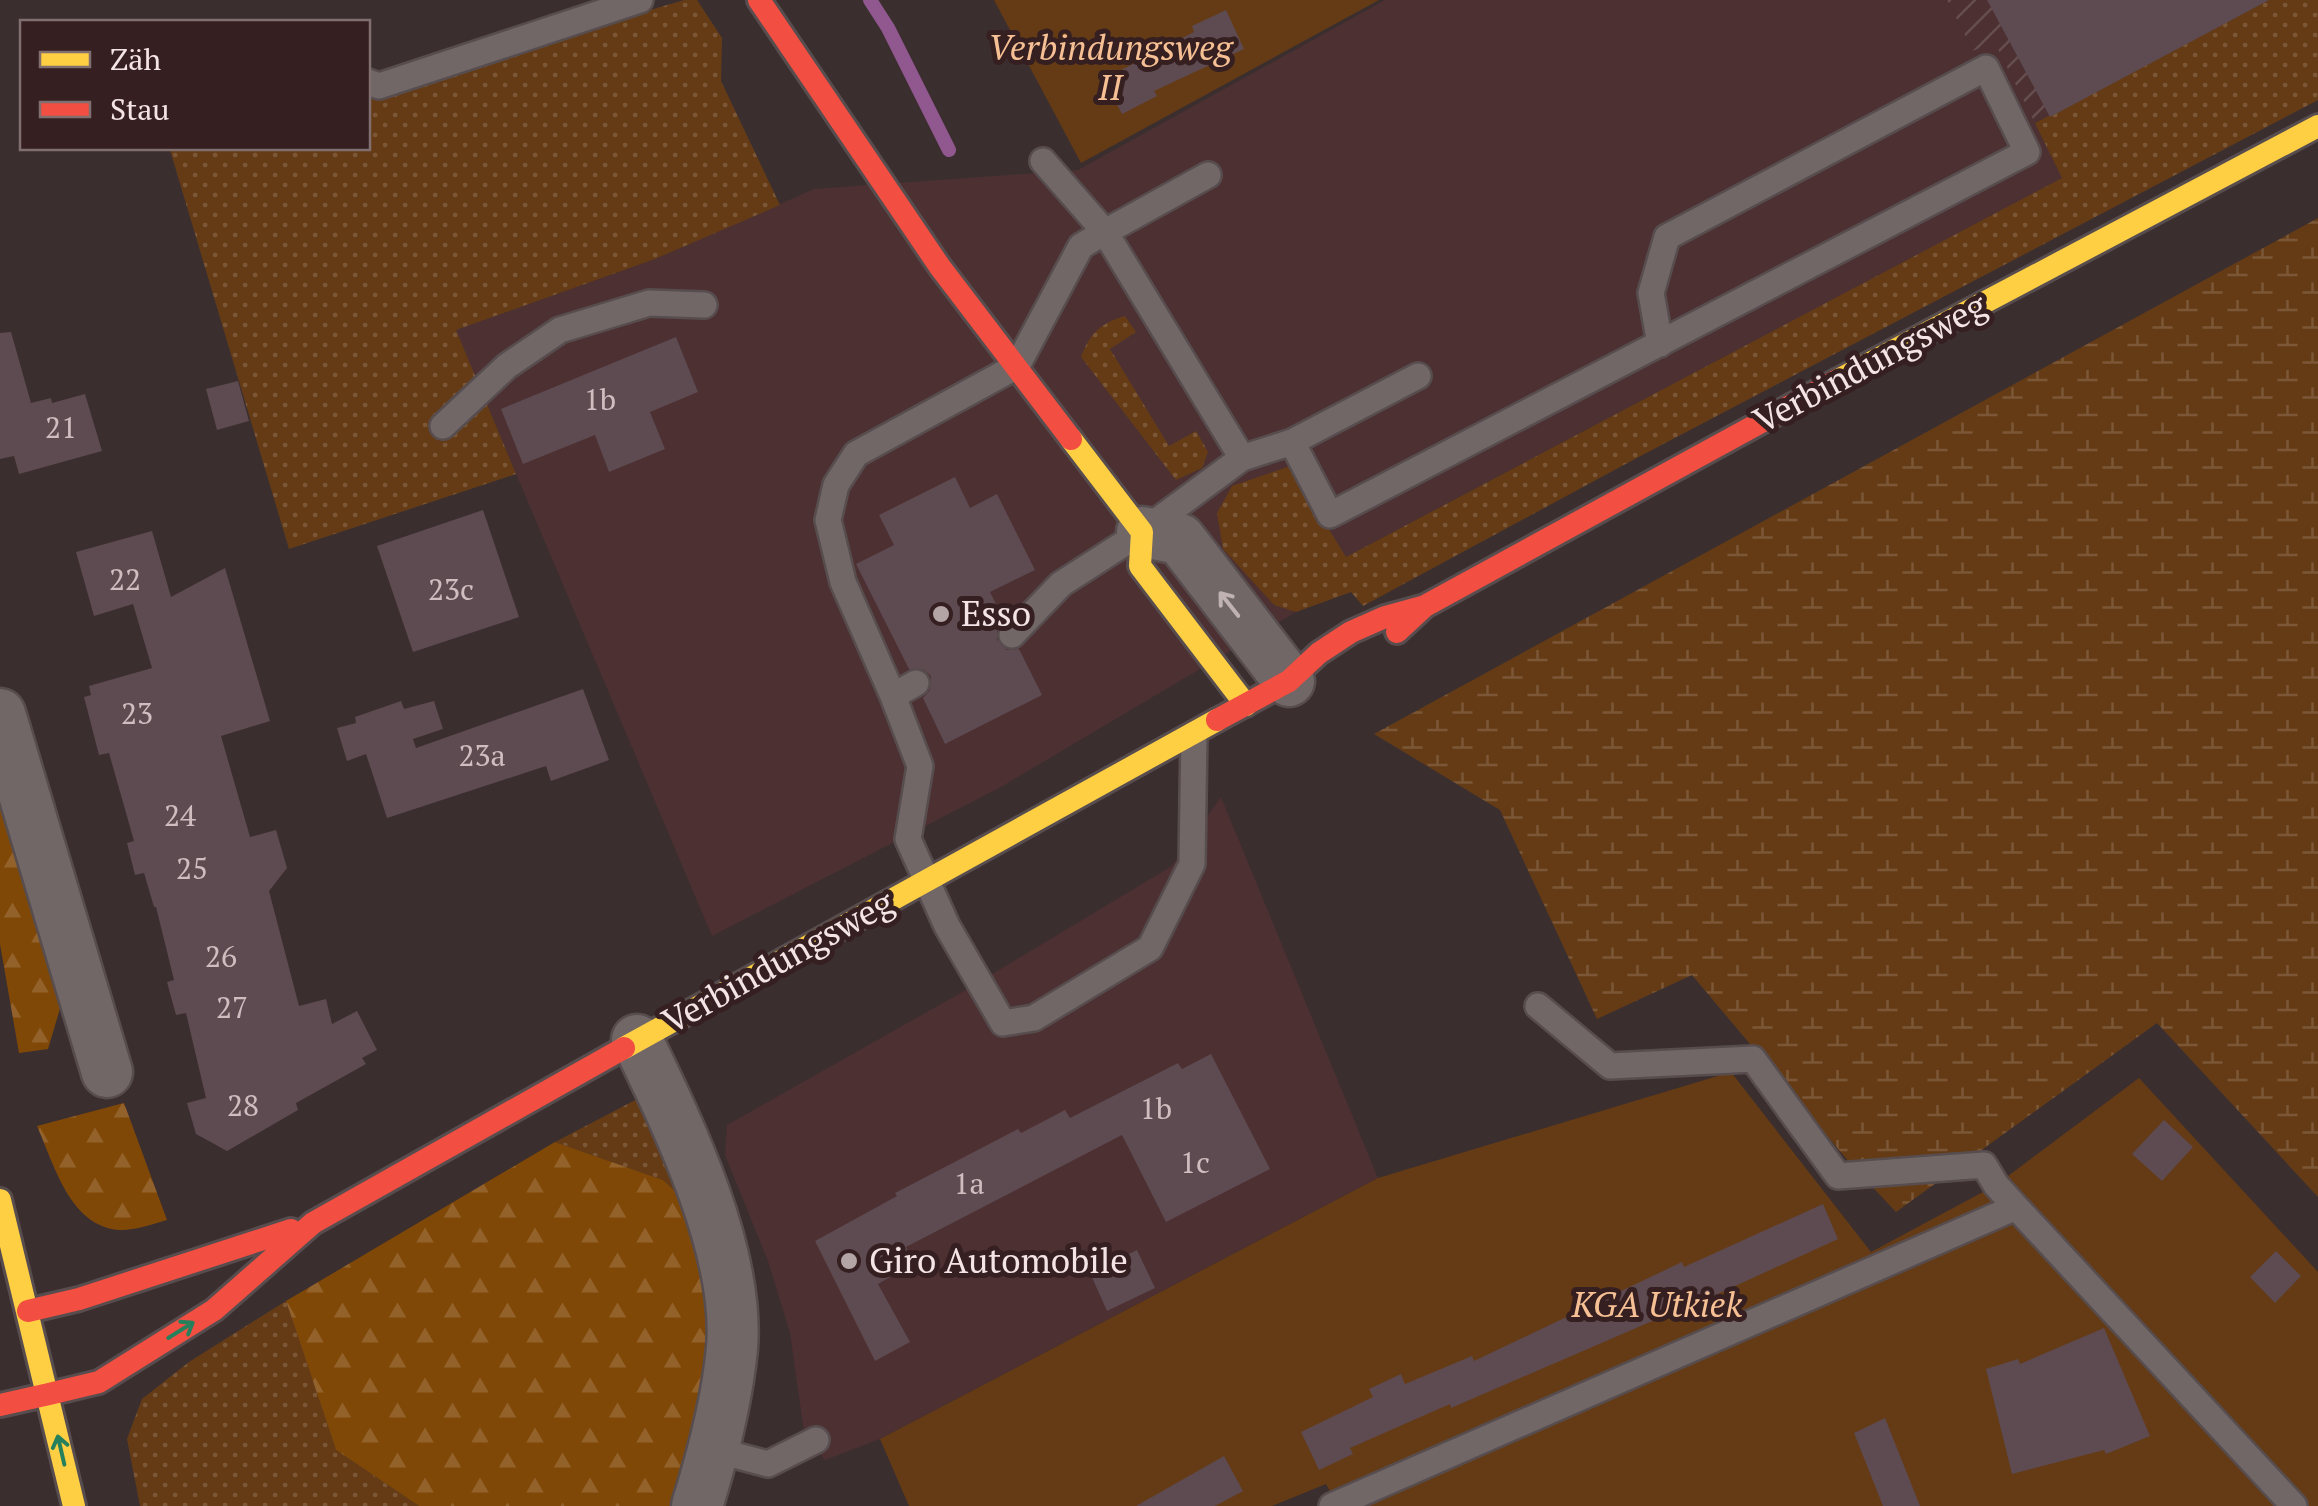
<svg xmlns="http://www.w3.org/2000/svg" width="2318" height="1506" viewBox="0 0 2318 1506" font-family="'PT Serif',serif">
  <defs>
    <pattern id="industrial-furrows" width="10" height="10" patternUnits="userSpaceOnUse" patternTransform="scale(2.5)"><rect width="10" height="10" fill="#4c3032"/><path d="M-1 1l2-2M0 10L10 0M9 11l2-2" fill="none" stroke="#664e50"/></pattern>
    <pattern id="grass-dots" width="8" height="8" patternUnits="userSpaceOnUse" patternTransform="scale(2.5)"><rect width="8" height="8" fill="#643b15"/><path d="M2 2h.1M6 6h.1" fill="none" stroke="#7b5737" stroke-width="1.8" stroke-linecap="round"/></pattern>
    <pattern id="forest-firs" width="22" height="20" patternUnits="userSpaceOnUse" patternTransform="scale(2.5)"><rect width="22" height="20" fill="#804807"/><path d="M5 1l3.5 6h-7zM16 11l3.5 6h-7z" fill="#93622b"/></pattern>
    <pattern id="wetland-marsh" width="20" height="14" patternUnits="userSpaceOnUse" patternTransform="scale(2.5)"><rect width="20" height="14" fill="#643b15"/><path d="M1 5h8M5 5V1M11 12h8M15 12V8" fill="none" stroke="#7b5737"/></pattern>
  </defs>
  <rect width="100%" height="100%" fill="#3b2e2f"/>
  <path fill="#4c3032" d="M 1385,0 L 1947,0 L 1973,51 L 1994,40 L 2063,178 L 1346,557 L 1351,592 L 1296,612 L 1001,787 L 712,936 L 455,330 L 655,259 L 814,189 L 1078,170 Z
    M 1221,797 L 1378,1178 L 880,1439 L 825,1460 L 804,1432 L 790,1333 L 768,1261 L 725,1155 L 727,1125 L 964,991 L 1172,866 Z"/>
  <path fill="url(#industrial-furrows)" d="M 1947,0 L 2269,0 L 2035,123 L 1994,41 L 1973,51 Z"/>
  <path fill="url(#grass-dots)" d="M 684,0 L 697,0 L 722,38 L 721,81 L 780,205 L 655,259 L 456,330 L 516,474 L 289,549 L 170,150 L 368,148 L 368,94 Z
    M 2269,0 L 2318,0 L 2318,100 L 1633,460 L 1363,606 L 1351,592 L 1296,612 L 1274,605 L 1223,549 L 1217,513 L 1232,486 L 1290,466 L 1346,557 L 2062,178 L 2035,123 Z
    M 1125,316 L 1136,332 L 1110,349 L 1169,446 L 1196,431 L 1208,452 L 1202,468 L 1176,480 L 1081,357 C 1090,333 1101,323 1125,316 Z
    M 643,1096 L 683,1199 L 663,1180 L 555,1142 Z
    M 286,1301 L 336,1450 L 419,1506 L 140,1506 L 127,1439 L 142,1399 L 189,1362 Z"/>
  <path fill="url(#forest-firs)" d="M 0,793 L 61,1005 L 48,1049 L 19,1053 L 0,944 Z
    M 124,1103 L 167,1220 C 153,1224 136,1230 121,1230 C 70,1228 54,1164 37,1126 Z
    M 555,1142 L 663,1180 L 683,1199 L 713,1326 L 711,1397 L 675,1506 L 419,1506 L 336,1450 L 286,1301 Z"/>
  <path fill="url(#wetland-marsh)" d="M 2318,218 L 2318,1197 L 2157,1023 L 1896,1212 L 1849,1162 L 1692,975 L 1597,1019 L 1500,810 L 1374,734 Z"/>
  <path fill="#643b15" d="M 994,0 L 1379,0 L 1081,163 Z
    M 1731,1072 L 1871,1252 L 1996,1185 L 2139,1078 L 2318,1272 L 2318,1506 L 1338,1506 L 1326,1484 L 1272,1506 L 909,1506 L 880,1439 L 1378,1178 Z"/>
  <g fill="none" stroke-linecap="round" stroke-linejoin="round">
    <path stroke="#90588f" stroke-width="14" d="M 870,0 L 888,28 L 949,150"/>
  </g>
  <path fill="#5e4a51" d="M 1987,0 L 2269,0 L 2050,117 Z
    M 1226,10 L 1244,49 L 1154,91 L 1157,96 L 1122,114 L 1104,79 L 1194,32 L 1192,26 Z
    M 11,332 L 31,403 L 51,398 L 52,403 L 85,394 L 102,451 L 19,474 L 14,456 L 0,459 L 0,333 Z
    M 676,337 L 698,392 L 650,412 L 665,449 L 609,472 L 595,435 L 523,464 L 501,409 Z
    M 238,381 L 249,421 L 217,430 L 206,389 Z
    M 955,477 L 970,508 L 997,494 L 1035,570 L 990,592 L 1004,620 L 997,630 L 997,640 L 1007,650 L 1019,649 L 1042,695 L 945,744 L 923,698 L 930,690 L 931,676 L 923,669 L 909,669 L 856,564 L 894,545 L 879,515 Z
    M 483,510 L 519,617 L 413,652 L 377,546 Z
    M 152,531 L 171,597 L 225,568 L 270,721 L 221,736 L 250,837 L 276,830 L 287,868 L 269,891 L 299,1006 L 326,999 L 332,1024 L 357,1011 L 377,1050 L 362,1058 L 366,1064 L 296,1103 L 298,1110 L 227,1151 L 196,1134 L 187,1103 L 206,1098 L 186,1013 L 176,1015 L 167,982 L 174,980 L 156,907 L 154,907 L 144,873 L 135,875 L 127,843 L 134,841 L 109,753 L 99,755 L 84,697 L 91,695 L 89,686 L 152,668 L 133,604 L 94,616 L 76,552 Z
    M 583,689 L 609,760 L 551,781 L 546,766 L 387,818 L 366,754 L 347,761 L 337,728 L 356,723 L 355,717 L 401,701 L 404,709 L 434,701 L 443,729 L 413,739 L 416,748 Z
    M 1211,1054 L 1270,1169 L 1166,1222 L 1122,1135 L 906,1247 L 914,1263 L 878,1284 L 910,1342 L 875,1361 L 815,1241 L 897,1196 L 895,1193 L 1018,1129 L 1021,1133 L 1065,1110 L 1070,1118 L 1178,1063 L 1182,1069 Z
    M 2164,1120 L 2193,1147 L 2162,1181 L 2132,1154 Z
    M 1823,1204 L 1838,1239 L 1665,1318 L 1664,1316 L 1451,1408 L 1450,1404 L 1350,1448 L 1353,1454 L 1319,1470 L 1301,1432 L 1373,1397 L 1369,1389 L 1401,1374 L 1405,1384 L 1472,1356 L 1474,1361 L 1682,1262 L 1684,1267 Z
    M 1137,1250 L 1155,1288 L 1107,1311 L 1090,1273 Z
    M 2276,1251 L 2301,1276 L 2275,1303 L 2250,1277 Z
    M 2104,1328 L 2150,1436 L 2106,1454 L 2104,1450 L 2012,1474 L 1986,1369 L 2018,1359 L 2020,1364 Z
    M 1885,1418 L 1920,1506 L 1883,1506 L 1854,1433 Z
    M 1224,1456 L 1243,1491 L 1215,1506 L 1136,1506 Z"/>
  <g fill="none" stroke-linecap="round" stroke-linejoin="round">
    <g stroke="#584d4e" stroke-width="30">
      <path id="lane" d="M 368,82 L 379,86 L 640,0
        M 1043,161 L 1105,232 L 1208,175
        M 443,426 L 507,366 L 560,330 L 649,303 L 704,305
        M 1292,442 L 1330,515 L 2027,152 L 1986,68 L 1667,237 L 1651,293 L 1660,344
        M 1242,458 L 1292,442 L 1418,376
        M 916,683 L 893,696 L 920,766 L 908,839 L 947,926 L 1003,1023 L 1034,1018 L 1150,948 L 1192,864 L 1194,734
        M 893,696 L 843,582 L 828,520 L 836,485 L 856,454 L 1017,366 L 1081,246 L 1105,232 L 1242,458 L 1142,532 L 1061,584 L 1012,635
        M 1538,1006 L 1610,1066 L 1753,1059 L 1838,1176 L 1984,1165 L 1996,1185 L 2016,1207
        M 715,1450 L 768,1464 L 816,1440
        M 1332,1506 L 2016,1207 L 2294,1506"/>
    </g>
    <g stroke="#584d4e" stroke-width="55">
      <path id="street" d="M 1142,532 L 1180,539 L 1289,681
        M 0,714 L 107,1072
        M 637,1040 C 678,1125 740,1251 732,1348 C 727,1401 713,1455 697,1506"/>
    </g>
    <g stroke="#584d4e" stroke-width="28">
      <path id="slow" d="M 1838,380 L 2318,126
        M 1071,439 L 1142,532 L 1140,566 L 1246,705
        M 624,1048 L 1217,720
        M 0,1200 L 74,1506"/>
    </g>
    <g stroke="#584d4e" stroke-width="28">
      <path id="jam" d="M 759,0 L 940,267 L 1071,439
        M 1397,632 L 1425,606 L 1838,380
        M 1217,720 L 1289,681 L 1319,653 L 1351,632 L 1385,617 L 1425,606
        M 28,1311 L 79,1299 L 291,1230
        M 49,1394 L 99,1382 L 214,1310 L 313,1223 L 624,1048
        M 0,1405 L 49,1394"/>
    </g>
    <use href="#lane" stroke="#716767" stroke-width="25"/>
    <use href="#street" stroke="#716767" stroke-width="50"/>
    <use href="#slow" stroke="#ffcf43" stroke-width="22"/>
    <use href="#jam" stroke="#f24e42" stroke-width="22"/>
  </g>
  <defs><path id="oneway-shaft" d="M-6 0H5M1.5-3L5.5 0L1.5 3" fill="none" stroke-width="1.6" stroke-linecap="round" stroke-linejoin="round" transform="scale(2.5)"/></defs>
  <use stroke="#c0b2b3" href="#oneway-shaft" transform="translate(1229 604) rotate(-128)"/>
  <g stroke="#26805c">
    <use href="#oneway-shaft" transform="translate(181 1330) rotate(-32)"/>
    <use href="#oneway-shaft" transform="translate(61 1450) rotate(-103)"/>
  </g>
  <g fill="#b3a4a5" stroke="#351f21" stroke-width="4">
    <circle cx="941" cy="614" r="10"/>
    <circle cx="849" cy="1261" r="10"/>
  </g>
  <g text-anchor="middle" stroke-width="10" stroke-linejoin="round" paint-order="stroke">
    <g font-size="30" fill="#cebec0">
      <text x="600" y="410">1b</text>
      <text x="61" y="438">21</text>
      <text x="125" y="590">22</text>
      <text x="451" y="600">23c</text>
      <text x="137" y="724">23</text>
      <text x="482" y="766">23a</text>
      <text x="180" y="826">24</text>
      <text x="192" y="879">25</text>
      <text x="221" y="967">26</text>
      <text x="232" y="1018">27</text>
      <text x="243" y="1116">28</text>
      <text x="1156" y="1119">1b</text>
      <text x="1195" y="1173">1c</text>
      <text x="969" y="1194">1a</text>
    </g>
    <g font-size="35" font-style="italic" fill="#f6c094" stroke="#351f21">
      <text x="1110" y="60">Verbindungsweg<tspan x="1110" dy="40">II</tspan></text>
      <text x="1657" y="1317">KGA Utkiek</text>
    </g>
    <g font-size="35" fill="#f4e4e5" stroke="#351f21">
      <text transform="translate(1870 363) rotate(-28)" y="12">Verbindungsweg</text>
      <text transform="translate(778 962) rotate(-29)" y="12">Verbindungsweg</text>
    </g>
    <g font-size="35" fill="#f4e4e5" stroke="#351f21" text-anchor="start">
      <text x="961" y="626">Esso</text>
      <text x="869" y="1273">Giro Automobile</text>
    </g>
  </g>
  <rect x="20" y="20" width="350" height="130" fill="#351f21" stroke="#816e6f" stroke-width="2.5"/>
  <rect x="40" y="52" width="50" height="15" fill="#ffcf43" stroke="#816e6f" stroke-width="2.5"/>
  <text x="110" y="70" font-size="30" fill="#f4e4e5">Zäh</text>
  <rect x="40" y="102" width="50" height="15" fill="#f24e42" stroke="#816e6f" stroke-width="2.5"/>
  <text x="110" y="120" font-size="30" fill="#f4e4e5">Stau</text>
</svg>
